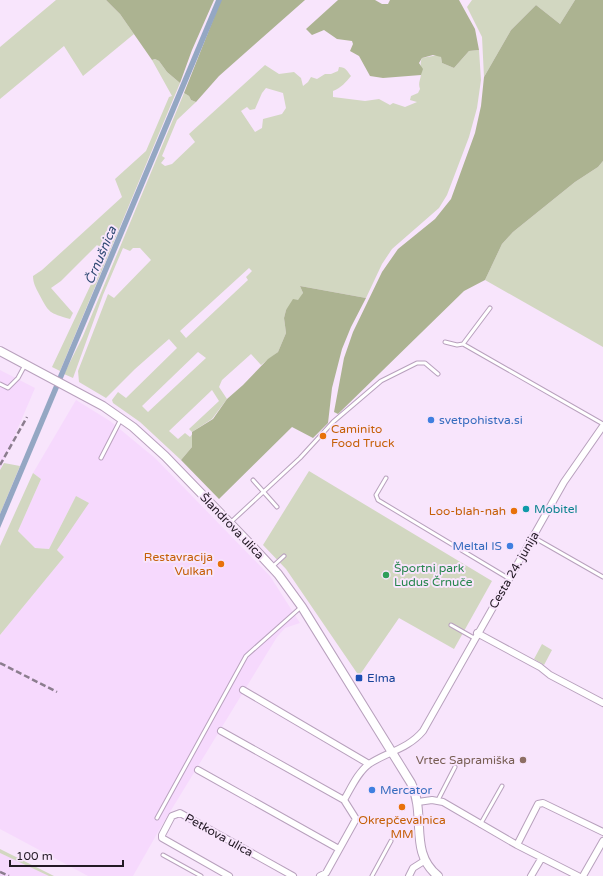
<svg xmlns="http://www.w3.org/2000/svg" width="603" height="876" viewBox="0 0 603 876" font-family="'Varela Round',sans-serif">
  <rect width="100%" height="100%" fill="#f8e5fc"/>
  <path fill="#f6d9fd" d="M 0,370 L 35,388 L 0,470 Z
    M 76,400 L 110,421 L 155,458 L 270,576 L 300,623 L 285,628 L 277,637 L 162,825 L 133,876 L 88,876 L 0,829 L 0,635 L 64,557 L 57,550 L 76,496 L 49,549 L 35,548 L 18,531 L 41,479 L 33,473 Z
    M 0,853 L 16,860 L 49,876 L 0,876 Z"/>
  <path fill="#d2d7c1" fill-rule="evenodd" d="M 56,0 L 106,0 L 120,14 L 134,34 L 83,76 L 64,46 L 0,99 L 0,47 Z
    M 472,0 L 575,0 L 560,24 L 536,5 L 511,30 L 484,77 L 482,37 L 467,7 Z
    M 479,50 L 481,80 L 477,108 L 469,137 L 447,195 L 439,208 L 392,249 L 382,264 L 366,298 L 300,286 L 303,293 L 301,298 L 286,310 L 284,318 L 286,333 L 278,352 L 261,365 L 251,354 L 222,380 L 219,387 L 227,399 L 212,419 L 192,432 L 189,429 L 219,401 L 212,390 L 169,431 L 178,439 L 185,433 L 190,437 L 193,433 L 192,447 L 181,460 L 140,422 L 113,403 L 112,400 L 118,392 L 126,398 L 177,348 L 169,339 L 135,369 L 106,398 L 79,382 L 78,371 L 108,294 L 114,298 L 151,260 L 140,248 L 133,248 L 130,251 L 123,248 L 103,295 L 73,378 L 64,374 L 83,336 L 184,93 L 189,96 L 191,100 L 196,102 L 177,120 L 162,156 L 165,158 L 161,163 L 165,166 L 172,164 L 195,142 L 189,134 L 265,65 L 279,74 L 294,72 L 301,78 L 303,86 L 308,82 L 311,77 L 317,79 L 325,74 L 331,74 L 338,71 L 339,67 C 346,67 347,71 351,76 C 346,82 341,88 333,91 L 333,97 L 365,101 L 379,99 L 390,105 L 393,103 L 405,107 L 417,102 L 410,100 L 411,96 L 418,93 L 420,89 C 418,83 420,81 421,75 C 422,68 419,65 422,58 L 438,55 L 441,57 L 442,63 L 454,68 L 469,51 ZM 266,88 L 283,93 L 286,108 L 282,114 L 263,119 L 262,128 L 255,132 L 241,111 L 247,107 L 250,110 L 255,109 L 262,93 ZM 249,268 L 252,271 L 246,277 L 248,280 L 186,338 L 180,331 ZM 198,352 L 206,358 L 148,412 L 142,406 Z
    M 155,59 L 159,61 L 167,72 L 180,83 L 60,371 L 52,367 L 101,263 L 104,251 L 97,245 L 61,281 L 51,288 L 73,313 L 70,319 C 49,313 49,313 39,294 C 36,288 33,283 33,276 L 42,270 L 122,197 L 115,179 L 146,151 L 169,97 L 172,96 L 152,60 Z
    M 603,161 L 603,347 L 485,280 L 502,244 L 513,232 L 575,182 L 598,167 Z
    M 4,463 L 20,466 L 0,514 L 0,470 Z
    M 309,471 L 492,581 L 454,649 L 399,618 L 359,676 L 286,569 L 263,545 Z
    M 33,473 L 41,479 L 18,531 L 35,548 L 49,549 L 76,496 L 89,503 L 57,550 L 64,557 L 0,635 L 0,546 Z
    M 542,644 L 552,650 L 544,665 L 534,659 Z
    M 0,849 L 54,876 L 49,876 L 0,853 Z"/>
  <path fill="#acb391" d="M 106,0 L 214,0 L 192,50 L 180,83 L 167,72 L 159,61 L 155,59 L 152,60 L 120,14 Z
    M 221,0 L 305,0 L 219,76 L 196,102 L 191,100 L 189,96 L 184,93 Z
    M 338,0 L 375,0 L 382,4 L 388,4 L 390,0 L 459,0 L 475,29 L 479,50 L 469,51 L 454,68 L 442,63 L 441,57 L 433,55 L 422,58 L 419,63 L 423,69 L 421,75 L 383,78 L 370,76 L 359,56 L 350,51 L 353,44 L 352,41 L 337,39 L 324,30 L 312,35 L 306,29 Z
    M 575,0 L 603,0 L 603,161 L 598,167 L 575,182 L 513,232 L 502,244 L 485,280 L 464,291 L 338,414 L 334,412 L 344,358 L 353,332 L 382,272 L 398,249 L 435,219 L 451,199 L 475,133 L 481,106 L 484,77 L 511,30 L 536,5 L 560,24 Z
    M 300,286 L 366,298 L 351,327 L 342,349 L 332,388 L 328,423 L 313,438 L 292,427 L 219,499 L 181,460 L 192,447 L 192,432 L 213,419 L 227,399 L 243,385 L 268,359 L 278,352 L 286,333 L 284,318 L 286,310 L 293,299 L 298,300 L 303,293 Z"/>
  <path fill="#94a7c3" d="M 216,0 L 222,0 L 0,528 L 0,514 Z"/>
  <g fill="none" stroke-linecap="round" stroke-linejoin="round">
    <g stroke="#b8a1bd" stroke-width="5">
      <path id="service" d="M 445,342 L 457,345 L 463,344 L 490,308
        M 463,344 L 603,424
        M 0,384 L 8,388 L 18,378 L 25,365
        M 101,458 L 121,419
        M 386,478 L 376,495 L 378,500 L 508,578
        M 253,480 L 277,507
        M 231,522 L 300,458 L 333,422 L 381,381 L 417,363 L 425,363 L 438,374
        M 533,537 L 603,577
        M 272,567 L 284,556
        M 451,625 L 474,638
        M 438,800 L 455,767
        M 157,818 L 246,656 L 300,608
        M 480,825 L 502,786
        M 163,855 L 201,876
        M 372,876 L 391,841"/>
    </g>
    <g stroke="#b8a1bd" stroke-width="8">
      <path id="minor" d="M 477,633 L 540,667 L 550,675 L 603,703
        M 243,690 L 369,764
        M 221,731 L 344,800
        M 198,770 L 339,849
        M 418,802 L 432,800 L 443,802 L 517,845
        M 229,876 L 162,838 L 162,835 L 172,816 L 180,813 L 293,876
        M 320,876 L 326,873 L 356,819 L 344,800 C 351,788 358,772 369,764 C 387,752 408,749 423,731 L 564,482 L 603,426
        M 409,876 L 413,868 L 424,861
        M 531,876 L 541,859
        M 578,876 L 517,845 L 538,804 L 543,803 L 603,832
        M 583,876 L 603,841"/>
    </g>
    <g stroke="#b8a1bd" stroke-width="10">
      <path id="tertiary" d="M 0,351 L 103,406 L 133,427 L 165,456 L 252,546 L 278,574 L 302,607 L 411,783 C 427,816 408,852 438,876"/>
    </g>
    <use href="#service" stroke="#fff" stroke-width="3"/>
    <use href="#minor" stroke="#fff" stroke-width="6"/>
    <use href="#tertiary" stroke="#fff" stroke-width="8"/>
    <path stroke="#8b7d8e" stroke-width="2.5" stroke-dasharray="6 3" stroke-linecap="butt" d="M 0,465 L 27,417
      M 0,663 L 57,692
      M 0,872 L 9,876"/>
  </g>
  <g fill="#3f7fe0" stroke="#f8e5fc" stroke-width="1.5">
    <circle cx="431" cy="420" r="4"/>
    <circle cx="510" cy="546" r="4"/>
    <circle cx="372" cy="790" r="4"/>
  </g>
  <g fill="#e8710a" stroke="#f8e5fc" stroke-width="1.5">
    <circle cx="323" cy="436" r="4"/>
    <circle cx="514" cy="511" r="4"/>
    <circle cx="221" cy="564" r="4"/>
    <circle cx="402" cy="807" r="4"/>
  </g>
  <circle fill="#0f9aa8" stroke="#f8e5fc" stroke-width="1.5" cx="526" cy="509" r="4"/>
  <circle fill="#2e9e5b" stroke="#f8e5fc" stroke-width="1.5" cx="386" cy="575" r="4"/>
  <rect fill="#1a4fb4" stroke="#f8e5fc" stroke-width="1.5" x="355" y="674" width="8" height="8" rx="2"/>
  <circle fill="#8d6e63" stroke="#f8e5fc" stroke-width="1.5" cx="523" cy="760" r="4"/>
  <g text-anchor="middle" stroke-width="4" stroke-linejoin="round" paint-order="stroke">
    <g font-size="12" fill="#366cbe" stroke="#f8e5fc" text-anchor="start">
      <text x="439" y="424">svetpohistva.si</text>
      <text x="502" y="550" text-anchor="end">Meltal IS</text>
      <text x="380" y="794">Mercator</text>
    </g>
    <g font-size="12" fill="#c56008" stroke="#f8e5fc" text-anchor="end">
      <text x="331" y="433" text-anchor="start">Caminito<tspan x="331" dy="14">Food Truck</tspan></text>
      <text x="506" y="515">Loo-blah-nah</text>
      <text x="213" y="561">Restavracija<tspan x="213" dy="14">Vulkan</tspan></text>
      <text x="402" y="824" text-anchor="middle">Okrepčevalnica<tspan x="402" dy="14">MM</tspan></text>
    </g>
    <g font-size="12" fill="#0d838f" stroke="#f8e5fc" text-anchor="start">
      <text x="534" y="513">Mobitel</text>
    </g>
    <g font-size="12" fill="#231a25" stroke="#f8e5fc">
      <text transform="translate(232 526) rotate(46)" y="4">Šlandrova ulica</text>
      <text transform="translate(514 570) rotate(-60)" y="4">Cesta 24. junija</text>
      <text transform="translate(219 835) rotate(29)" y="4">Petkova ulica</text>
    </g>
    <g font-size="12" fill="#27864d" stroke="#f8e5fc" text-anchor="start">
      <text x="394" y="572">Športni park<tspan x="394" dy="14">Ludus Črnuče</tspan></text>
    </g>
    <g font-size="12" fill="#164399" stroke="#f8e5fc" text-anchor="start">
      <text x="367" y="682">Elma</text>
    </g>
    <g font-size="12" fill="#785e54" stroke="#f8e5fc" text-anchor="end">
      <text x="515" y="764">Vrtec Sapramiška</text>
    </g>
    <g font-size="13" font-style="italic" fill="#2f4a73" stroke="#f8e5fc">
      <text transform="translate(100 255) rotate(-67)" y="5">Črnušnica</text>
    </g>
  </g>
  <path d="M10 860v6h113v-6" fill="none" stroke="#231a25" stroke-width="2"/>
  <text x="16" y="860" font-size="12" fill="#231a25" stroke="#f8e5fc" stroke-width="3" paint-order="stroke">100 m</text>
</svg>
